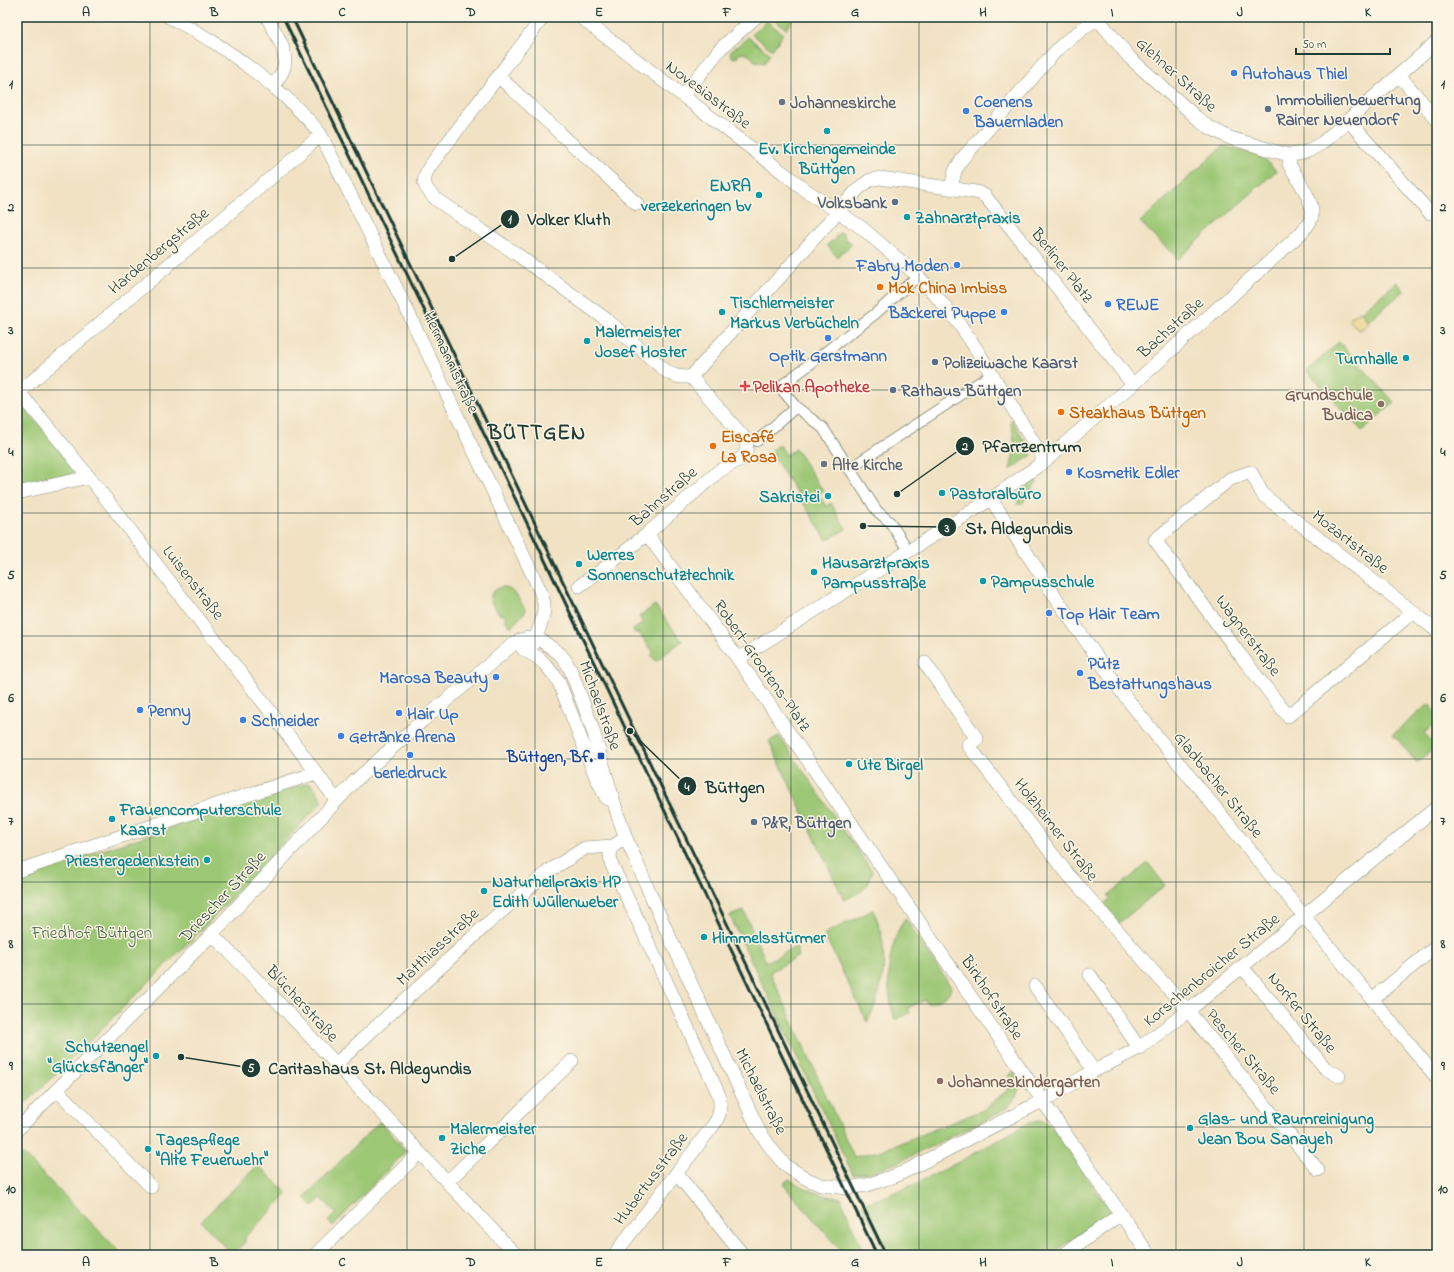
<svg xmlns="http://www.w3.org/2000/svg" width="1454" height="1272" viewBox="0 0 1454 1272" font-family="'Indie Flower',sans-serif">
  <rect width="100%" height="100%" fill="#fcf5e5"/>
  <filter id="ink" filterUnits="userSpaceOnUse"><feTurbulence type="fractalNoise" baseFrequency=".025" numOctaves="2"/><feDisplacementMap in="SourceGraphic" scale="8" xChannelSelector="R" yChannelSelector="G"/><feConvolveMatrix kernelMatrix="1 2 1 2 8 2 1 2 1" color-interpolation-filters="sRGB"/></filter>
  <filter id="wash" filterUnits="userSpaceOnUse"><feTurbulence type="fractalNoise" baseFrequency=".012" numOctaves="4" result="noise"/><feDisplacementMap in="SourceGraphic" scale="16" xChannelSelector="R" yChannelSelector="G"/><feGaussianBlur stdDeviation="0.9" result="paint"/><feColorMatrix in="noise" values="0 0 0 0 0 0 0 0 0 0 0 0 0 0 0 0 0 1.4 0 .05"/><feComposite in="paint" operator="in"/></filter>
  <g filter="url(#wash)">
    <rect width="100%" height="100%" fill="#f1e2c4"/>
    <path fill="#9cc774" stroke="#5e8254" d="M 771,17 L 794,17 L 786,29 Z
      M 767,21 L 783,34 L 772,50 L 752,34 Z
      M 748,37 L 770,54 L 764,63 L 755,61 C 750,55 745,51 737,55 L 738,57 L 735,58 L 732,57 L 730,52 Z
      M 1223,146 C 1242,151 1263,154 1276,171 L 1178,259 L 1140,222 Z
      M 839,233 L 842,233 L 845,237 L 844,238 L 847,241 L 848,240 L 852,244 L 837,257 L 827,245 L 831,241 L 833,242 L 836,238 L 835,237 Z
      M 1397,282 L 1404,291 L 1368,321 L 1361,312 Z
      M 1339,342 L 1394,402 L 1362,431 L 1307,371 Z
      M 17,405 L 24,406 L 74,469 L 71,475 L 17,487 Z
      M 1012,419 L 1032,455 L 1010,470 C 1015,451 1016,440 1010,421 Z
      M 780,445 L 786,455 L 796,449 L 823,491 L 818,494 L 826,506 L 831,503 L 846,529 L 827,540 L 773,456 L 773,449 Z
      M 1036,479 L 1037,482 L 1022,504 L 1017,504 C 1022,492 1026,486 1036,479 Z
      M 503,587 C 516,590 519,600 526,611 L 511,627 L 504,619 L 506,617 L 503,614 L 501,616 C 492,604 482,593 503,587 Z
      M 655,605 L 682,641 L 656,661 L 651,655 L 654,653 L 638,632 L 636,634 L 633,630 L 643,623 L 639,617 Z
      M 1429,704 L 1437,714 L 1437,722 L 1424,733 L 1436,747 L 1417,763 L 1393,734 Z
      M 779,736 L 872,871 C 867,892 862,891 844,900 L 769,741 Z
      M 308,783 L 313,785 L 323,801 L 204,927 L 93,1038 L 17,1111 L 17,878 Z
      M 1148,863 L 1165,885 L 1118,924 L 1102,906 L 1110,899 L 1108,896 Z
      M 873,910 C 890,945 886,988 867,1022 L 824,934 Z
      M 744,911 L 766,962 L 796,947 L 799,956 L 770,972 L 854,1157 L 883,1150 L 983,1110 L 1009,1089 L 1010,1074 L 1015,1071 L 1019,1087 L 1016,1097 L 1009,1106 L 996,1115 L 897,1163 L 875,1171 L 853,1175 L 730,916 Z
      M 905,918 L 951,987 C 951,997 936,1001 928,1004 L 925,1000 L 908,1008 L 910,1013 L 895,1020 C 884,987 887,948 905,918 Z
      M 1040,1120 L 1047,1123 L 1055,1131 L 1111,1212 L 1050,1255 L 886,1255 L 862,1204 C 922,1186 976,1152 1030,1122 Z
      M 380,1121 L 406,1151 L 333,1226 L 328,1221 L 336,1213 L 321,1198 L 313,1206 L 305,1197 Z
      M 23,1154 L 123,1255 L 17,1255 L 17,1161 Z
      M 258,1165 L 288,1194 L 245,1237 L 245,1242 L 232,1255 L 201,1221 Z
      M 789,1179 C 805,1190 822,1196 841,1198 L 864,1255 L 842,1255 L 840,1250 L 783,1184 Z"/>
    <path fill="#eeda9e" stroke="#868c69" d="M 1360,311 L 1369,323 L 1359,331 L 1349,319 Z"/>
  </g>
  <g filter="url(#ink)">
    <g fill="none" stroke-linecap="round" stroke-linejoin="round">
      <g stroke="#88907c" stroke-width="12">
        <path id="pedestrian" d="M 757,441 L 796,407
          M 849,469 L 992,374
          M 908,550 L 890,522 L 877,511 L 823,428 L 796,407 L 780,387 L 875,314 L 918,276"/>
      </g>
      <g stroke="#88907c" stroke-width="14">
        <path id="minor" d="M 169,17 C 210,37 249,65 283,95 C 297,108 310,120 321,135 L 408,312 L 537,584 C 540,590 543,597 544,604 C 545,620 535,638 529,652
          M 267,17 C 275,32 290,53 283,70 C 281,76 276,81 273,86
          M 543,17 L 430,166 C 420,182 424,188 437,200 L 515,253 L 607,320 L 666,371 C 674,377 681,377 691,377
          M 580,17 L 807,191 L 862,228 L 918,276 L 936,296 L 958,322 L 975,347 L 1045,461
          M 1399,75 L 1437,120
          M 498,76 L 637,204
          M 683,96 L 720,49 L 756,17
          M 1348,120 L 1430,213
          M 951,188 L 955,171 L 962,159 L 1003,112 L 1052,55 L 1063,44 L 1097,18 L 1130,58 L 1197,118 L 1209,127 L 1230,138 L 1281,153 L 1291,155 L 1302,153 L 1308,151 L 1322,143 L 1437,41
          M 691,377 L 859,188 L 870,180 L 880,178 L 969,191 L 980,193 L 985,196 L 1011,228 L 1133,385
          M 17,390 C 76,458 131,531 186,603 C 237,668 288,733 336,800
          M 17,394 L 321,135
          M 17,493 L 89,477
          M 991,499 L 1062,607 L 1120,690 L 1167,749 L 1437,1078
          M 647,534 L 738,659 L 1149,1255
          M 579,586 L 602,570 L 647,534 L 719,471 L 742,458 C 749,450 747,442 742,435 L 691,377
          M 1413,612 L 1288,716 L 1241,656 L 1155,540 L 1230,479 L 1251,472 L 1263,495 L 1413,612 L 1437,631
          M 523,649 L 537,657 L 545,664 L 558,680 L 595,775 L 607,799
          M 738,659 L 991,499 L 1045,461 L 1137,381 L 1299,235 C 1305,229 1311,223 1312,214 C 1313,199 1296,177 1289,164 L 1291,155
          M 925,663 L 977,739 L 968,745 L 1067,873 L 1188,1011 L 1318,1170
          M 17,871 L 188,814 L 316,773
          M 212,934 L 275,999 L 516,1255
          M 1241,967 L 1249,975 L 1325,1068 L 1339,1076
          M 1090,975 L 1139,1048
          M 1035,986 L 1094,1071
          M 1372,999 L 1437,946
          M 336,1064 L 487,924 L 549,871 L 585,848 L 613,846
          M 57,1090 L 151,1187
          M 17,1130 L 212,934 L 355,781 L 422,721 L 511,646 L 520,640 L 528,638 L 542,641 L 560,654 L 565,660 L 571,671 L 591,724 L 618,816 L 626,838 L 659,914 L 759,1131 L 773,1151 L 786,1166 L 807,1179 L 821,1185 L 847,1188 L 867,1185 L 900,1174 L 1042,1101 L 1094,1071 L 1139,1048 L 1188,1011 L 1437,807
          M 677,1174 L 743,1255
          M 447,1182 L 572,1061
          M 315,1255 L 419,1153
          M 614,1255 L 715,1123 C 721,1114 721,1105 719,1095 L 611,863 L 610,854 L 613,846 L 626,838
          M 1063,1255 L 1121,1214"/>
      </g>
      <use href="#pedestrian" stroke="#fff" stroke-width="10"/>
      <use href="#minor" stroke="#fff" stroke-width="13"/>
      <path stroke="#1f3d34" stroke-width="3" d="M 283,17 L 552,575 L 877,1255
        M 292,17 L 886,1255"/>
    </g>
  </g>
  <path fill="none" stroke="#1f3d34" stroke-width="1" stroke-opacity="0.55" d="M 150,17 L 150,1255M 278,17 L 278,1255M 407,17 L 407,1255M 535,17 L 535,1255M 663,17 L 663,1255M 791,17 L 791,1255M 919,17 L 919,1255M 1047,17 L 1047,1255M 1176,17 L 1176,1255M 1304,17 L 1304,1255M 17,145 L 1437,145M 17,268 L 1437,268M 17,390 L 1437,390M 17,513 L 1437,513M 17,636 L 1437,636M 17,759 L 1437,759M 17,882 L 1437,882M 17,1004 L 1437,1004M 17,1127 L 1437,1127"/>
  <g fill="#3f7fe0" stroke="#fcf5e5" stroke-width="1.5">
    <circle cx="1234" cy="73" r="4"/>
    <circle cx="966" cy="111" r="4"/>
    <circle cx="957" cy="265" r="4"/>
    <circle cx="1108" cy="304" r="4"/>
    <circle cx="1004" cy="312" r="4"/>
    <circle cx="828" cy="338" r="4"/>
    <circle cx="1069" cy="472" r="4"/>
    <circle cx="1049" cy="613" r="4"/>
    <circle cx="1080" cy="673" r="4"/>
    <circle cx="496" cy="677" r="4"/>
    <circle cx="140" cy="710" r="4"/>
    <circle cx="399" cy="713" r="4"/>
    <circle cx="243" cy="720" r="4"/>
    <circle cx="341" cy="736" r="4"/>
    <circle cx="410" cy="755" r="4"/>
  </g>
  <g fill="#6b7280" stroke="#fcf5e5" stroke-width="1.5">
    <circle cx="782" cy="102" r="4"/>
    <circle cx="824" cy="464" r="4"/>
  </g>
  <g fill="#5c6f8a" stroke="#fcf5e5" stroke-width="1.5">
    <circle cx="1268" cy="109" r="4"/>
    <circle cx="895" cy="202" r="4"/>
    <circle cx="935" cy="362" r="4"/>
    <circle cx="893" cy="390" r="4"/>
    <circle cx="754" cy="822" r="4"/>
  </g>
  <g fill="#0f9aa8" stroke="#fcf5e5" stroke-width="1.5">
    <circle cx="827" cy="131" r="4"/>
    <circle cx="759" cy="195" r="4"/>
    <circle cx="907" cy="217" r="4"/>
    <circle cx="722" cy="312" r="4"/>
    <circle cx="587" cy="341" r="4"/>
    <circle cx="1406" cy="358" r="4"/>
    <circle cx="942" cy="493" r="4"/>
    <circle cx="828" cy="496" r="4"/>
    <circle cx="579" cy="564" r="4"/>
    <circle cx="814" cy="572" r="4"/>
    <circle cx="983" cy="581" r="4"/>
    <circle cx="849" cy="764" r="4"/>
    <circle cx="112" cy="819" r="4"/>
    <circle cx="207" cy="860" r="4"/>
    <circle cx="484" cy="891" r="4"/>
    <circle cx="704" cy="937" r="4"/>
    <circle cx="156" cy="1056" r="4"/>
    <circle cx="1190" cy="1128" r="4"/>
    <circle cx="442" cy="1138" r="4"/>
    <circle cx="148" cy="1149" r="4"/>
  </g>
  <g fill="#e8710a" stroke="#fcf5e5" stroke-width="1.5">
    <circle cx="880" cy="287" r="4"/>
    <circle cx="1061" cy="412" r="4"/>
    <circle cx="713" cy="446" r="4"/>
  </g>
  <path fill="#e0444e" stroke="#fcf5e5" stroke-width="1.5" d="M743 380h4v4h4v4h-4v4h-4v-4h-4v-4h4z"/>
  <g fill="#8d6e63" stroke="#fcf5e5" stroke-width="1.5">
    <circle cx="1381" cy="404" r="4"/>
    <circle cx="940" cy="1081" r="4"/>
  </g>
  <rect fill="#1a4fb4" stroke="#fcf5e5" stroke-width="1.5" x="597" y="752" width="8" height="8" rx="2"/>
  <g text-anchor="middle" stroke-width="3" stroke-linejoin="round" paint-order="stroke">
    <g font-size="17" font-weight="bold" fill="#366cbe" stroke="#fcf5e5" text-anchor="start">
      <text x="1242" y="79">Autohaus Thiel</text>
      <text x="974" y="107">Coenens<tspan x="974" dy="20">Bauernladen</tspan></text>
      <text x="949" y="271" text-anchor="end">Fabry Moden</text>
      <text x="1116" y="310">REWE</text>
      <text x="996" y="318" text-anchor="end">Bäckerei Puppe</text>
      <text x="828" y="361" text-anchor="middle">Optik Gerstmann</text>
      <text x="1077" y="478">Kosmetik Edler</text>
      <text x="1057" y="619">Top Hair Team</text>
      <text x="1088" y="669">Pütz<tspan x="1088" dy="20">Bestattungshaus</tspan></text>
      <text x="488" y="683" text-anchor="end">Marosa Beauty</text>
      <text x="148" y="716">Penny</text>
      <text x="407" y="719">Hair Up</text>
      <text x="251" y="726">Schneider</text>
      <text x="349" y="742">Getränke Arena</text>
      <text x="410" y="778" text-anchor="middle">berle:druck</text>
    </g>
    <g font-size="17" fill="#1f3d34" stroke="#fcf5e5">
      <text transform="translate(1177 74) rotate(42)" y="6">Glehner Straße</text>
      <text transform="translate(709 94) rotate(37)" y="6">Novesiastraße</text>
      <text transform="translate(158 250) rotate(-40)" y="6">Hardenbergstraße</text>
      <text transform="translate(1063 265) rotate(52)" y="6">Berliner Platz</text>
      <text transform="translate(1170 327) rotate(-42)" y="6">Bachstraße</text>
      <text transform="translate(452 362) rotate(65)" y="6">Hermannistraße</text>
      <text transform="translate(663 496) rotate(-41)" y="6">Bahnstraße</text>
      <text transform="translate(1351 541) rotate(38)" y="6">Mozartstraße</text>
      <text transform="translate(194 582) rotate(52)" y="6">Luisenstraße</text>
      <text transform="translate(1249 635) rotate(53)" y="6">Wagnerstraße</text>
      <text transform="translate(763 665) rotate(55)" y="6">Robert-Grootens-Platz</text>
      <text transform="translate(601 705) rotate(70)" y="6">Michaelstraße</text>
      <text transform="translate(1219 784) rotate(51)" y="6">Gladbacher Straße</text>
      <text transform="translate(1057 829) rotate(52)" y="6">Holzheimer Straße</text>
      <text transform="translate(222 896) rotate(-47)" y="6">Driescher Straße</text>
      <text transform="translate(437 946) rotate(-43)" y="6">Matthiasstraße</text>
      <text transform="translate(1211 969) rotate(-39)" y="6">Korschenbroicher Straße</text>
      <text transform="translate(993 997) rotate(56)" y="6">Birkhofstraße</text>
      <text transform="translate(303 1003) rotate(47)" y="6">Blücherstraße</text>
      <text transform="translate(1303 1012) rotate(51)" y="6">Norfer Straße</text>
      <text transform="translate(1244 1051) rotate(50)" y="6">Pescher Straße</text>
      <text transform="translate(762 1091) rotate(63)" y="6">Michaelstraße</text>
      <text transform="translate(650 1178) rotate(-53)" y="6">Hubertusstraße</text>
    </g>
    <g font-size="17" font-weight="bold" fill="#4e5e75" stroke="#fcf5e5" text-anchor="start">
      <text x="1276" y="105">Immobilienbewertung<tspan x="1276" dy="20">Rainer Neuendorf</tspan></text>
      <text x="887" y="208" text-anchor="end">Volksbank</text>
      <text x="943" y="368">Polizeiwache Kaarst</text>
      <text x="901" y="396">Rathaus Büttgen</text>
      <text x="762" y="828">P&amp;R, Büttgen</text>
    </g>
    <g font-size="17" font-weight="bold" fill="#5b616d" stroke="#fcf5e5" text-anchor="start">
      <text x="790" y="108">Johanneskirche</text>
      <text x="832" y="470">Alte Kirche</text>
    </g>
    <g font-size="17" font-weight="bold" fill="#0d838f" stroke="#fcf5e5" text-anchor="start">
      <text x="827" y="154" text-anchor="middle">Ev. Kirchengemeinde<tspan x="827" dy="20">Büttgen</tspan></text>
      <text x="751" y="191" text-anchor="end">ENRA<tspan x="751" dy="20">verzekeringen bv</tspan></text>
      <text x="915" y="223">Zahnarztpraxis</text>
      <text x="730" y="308">Tischlermeister<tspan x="730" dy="20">Markus Verbücheln</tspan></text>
      <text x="595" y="337">Malermeister<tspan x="595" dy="20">Josef Hoster</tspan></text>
      <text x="1398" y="364" text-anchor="end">Turnhalle</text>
      <text x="950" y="499">Pastoralbüro</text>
      <text x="820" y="502" text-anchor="end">Sakristei</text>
      <text x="587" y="560">Werres<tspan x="587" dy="20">Sonnenschutztechnik</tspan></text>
      <text x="822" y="568">Hausarztpraxis<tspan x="822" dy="20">Pampusstraße</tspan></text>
      <text x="991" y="587">Pampusschule</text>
      <text x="857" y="770">Ute Birgel</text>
      <text x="120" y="815">Frauencomputerschule<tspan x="120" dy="20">Kaarst</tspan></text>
      <text x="199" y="866" text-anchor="end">Priestergedenkstein</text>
      <text x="492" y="887">Naturheilpraxis HP<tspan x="492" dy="20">Edith Wüllenweber</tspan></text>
      <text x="712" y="943">Himmelsstürmer</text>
      <text x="148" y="1052" text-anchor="end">Schutzengel<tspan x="148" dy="20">"Glücksfänger"</tspan></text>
      <text x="1198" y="1124">Glas- und Raumreinigung<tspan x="1198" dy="20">Jean Bou Sanayeh</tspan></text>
      <text x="450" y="1134">Malermeister<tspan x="450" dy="20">Ziche</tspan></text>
      <text x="156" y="1145">Tagespflege<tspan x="156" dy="20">"Alte Feuerwehr"</tspan></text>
    </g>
    <g font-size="17" font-weight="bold" fill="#c56008" stroke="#fcf5e5" text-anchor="start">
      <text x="888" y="293">Mok China Imbiss</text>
      <text x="1069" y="418">Steakhaus Büttgen</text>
      <text x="721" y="442">Eiscafé<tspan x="721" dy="20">La Rosa</tspan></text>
    </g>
    <g font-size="17" font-weight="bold" fill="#be3a42" stroke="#fcf5e5" text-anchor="start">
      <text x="753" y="392">Pelikan Apotheke</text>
    </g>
    <g font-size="17" font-weight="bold" fill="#785e54" stroke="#fcf5e5" text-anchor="end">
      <text x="1373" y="400">Grundschule<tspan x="1373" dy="20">Budica</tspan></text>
      <text x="948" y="1087" text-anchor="start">Johanneskindergarten</text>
    </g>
    <g font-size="17" font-weight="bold" fill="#164399" stroke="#fcf5e5" text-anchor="end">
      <text x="593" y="762">Büttgen, Bf.</text>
    </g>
    <g font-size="17" fill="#3e6044" stroke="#fcf5e5">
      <text x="92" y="938">Friedhof Büttgen</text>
    </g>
    <g font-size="21" font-weight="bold" letter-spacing="1" fill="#1f3d34" stroke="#fcf5e5">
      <text x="537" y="439">BÜTTGEN</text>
    </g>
  </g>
  <path fill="none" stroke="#1f3d34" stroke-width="1.5" d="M452 259L510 219M897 494L965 446M863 526L947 527M630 731L687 786M181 1057L251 1068"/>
  <g fill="#1f3d34" stroke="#fcf5e5" stroke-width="1.5">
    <circle cx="452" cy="259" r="4"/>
    <circle cx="897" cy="494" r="4"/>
    <circle cx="863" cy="526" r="4"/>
    <circle cx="630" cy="731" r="4"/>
    <circle cx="181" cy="1057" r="4"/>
    <circle cx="510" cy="219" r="10"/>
    <circle cx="965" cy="446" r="10"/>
    <circle cx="947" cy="527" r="10"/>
    <circle cx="687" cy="786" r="10"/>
    <circle cx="251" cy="1068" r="10"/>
  </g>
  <g font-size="12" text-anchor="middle" font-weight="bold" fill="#fff">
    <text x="510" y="223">1</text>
    <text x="965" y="450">2</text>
    <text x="947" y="532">3</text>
    <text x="687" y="791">4</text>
    <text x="251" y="1072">5</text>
  </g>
  <g font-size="18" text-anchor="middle" font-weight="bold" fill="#1f3d34" stroke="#fcf5e5" stroke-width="3" stroke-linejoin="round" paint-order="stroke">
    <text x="569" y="225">Volker Kluth</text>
    <text x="1032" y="452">Pfarrzentrum</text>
    <text x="1019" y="534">St. Aldegundis</text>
    <text x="735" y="793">Büttgen</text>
    <text x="370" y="1074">Caritashaus St. Aldegundis</text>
  </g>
  <rect width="1454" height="1272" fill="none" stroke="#fcf5e5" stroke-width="44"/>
  <path d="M1296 48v6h94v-6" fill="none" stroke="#1f3d34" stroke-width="2"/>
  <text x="1302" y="48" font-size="12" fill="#1f3d34" stroke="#fcf5e5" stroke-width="3" paint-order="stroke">50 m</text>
  <rect x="22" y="22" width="1410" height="1228" fill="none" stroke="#1f3d34" stroke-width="1.5"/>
  <g font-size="13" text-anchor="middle" font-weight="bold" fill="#1f3d34">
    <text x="86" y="16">A</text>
    <text x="214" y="16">B</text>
    <text x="342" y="16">C</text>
    <text x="471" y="16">D</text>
    <text x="599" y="16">E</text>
    <text x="727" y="16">F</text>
    <text x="855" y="16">G</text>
    <text x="983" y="16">H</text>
    <text x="1112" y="16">I</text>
    <text x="1240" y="16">J</text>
    <text x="1368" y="16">K</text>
    <text x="11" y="88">1</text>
    <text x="1443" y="88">1</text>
    <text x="11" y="211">2</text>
    <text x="1443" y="211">2</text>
    <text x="11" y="334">3</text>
    <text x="1443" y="334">3</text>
    <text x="11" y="456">4</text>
    <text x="1443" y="456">4</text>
    <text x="11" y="579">5</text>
    <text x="1443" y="579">5</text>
    <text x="11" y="702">6</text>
    <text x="1443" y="702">6</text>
    <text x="11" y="825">7</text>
    <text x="1443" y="825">7</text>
    <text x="11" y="948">8</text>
    <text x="1443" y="948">8</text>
    <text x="11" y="1070">9</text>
    <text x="1443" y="1070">9</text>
    <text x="11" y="1193">10</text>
    <text x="1443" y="1193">10</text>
    <text x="86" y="1266">A</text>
    <text x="214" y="1266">B</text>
    <text x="342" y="1266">C</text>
    <text x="471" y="1266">D</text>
    <text x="599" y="1266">E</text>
    <text x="727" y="1266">F</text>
    <text x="855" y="1266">G</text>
    <text x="983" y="1266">H</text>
    <text x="1112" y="1266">I</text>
    <text x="1240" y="1266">J</text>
    <text x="1368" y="1266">K</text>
  </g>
</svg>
